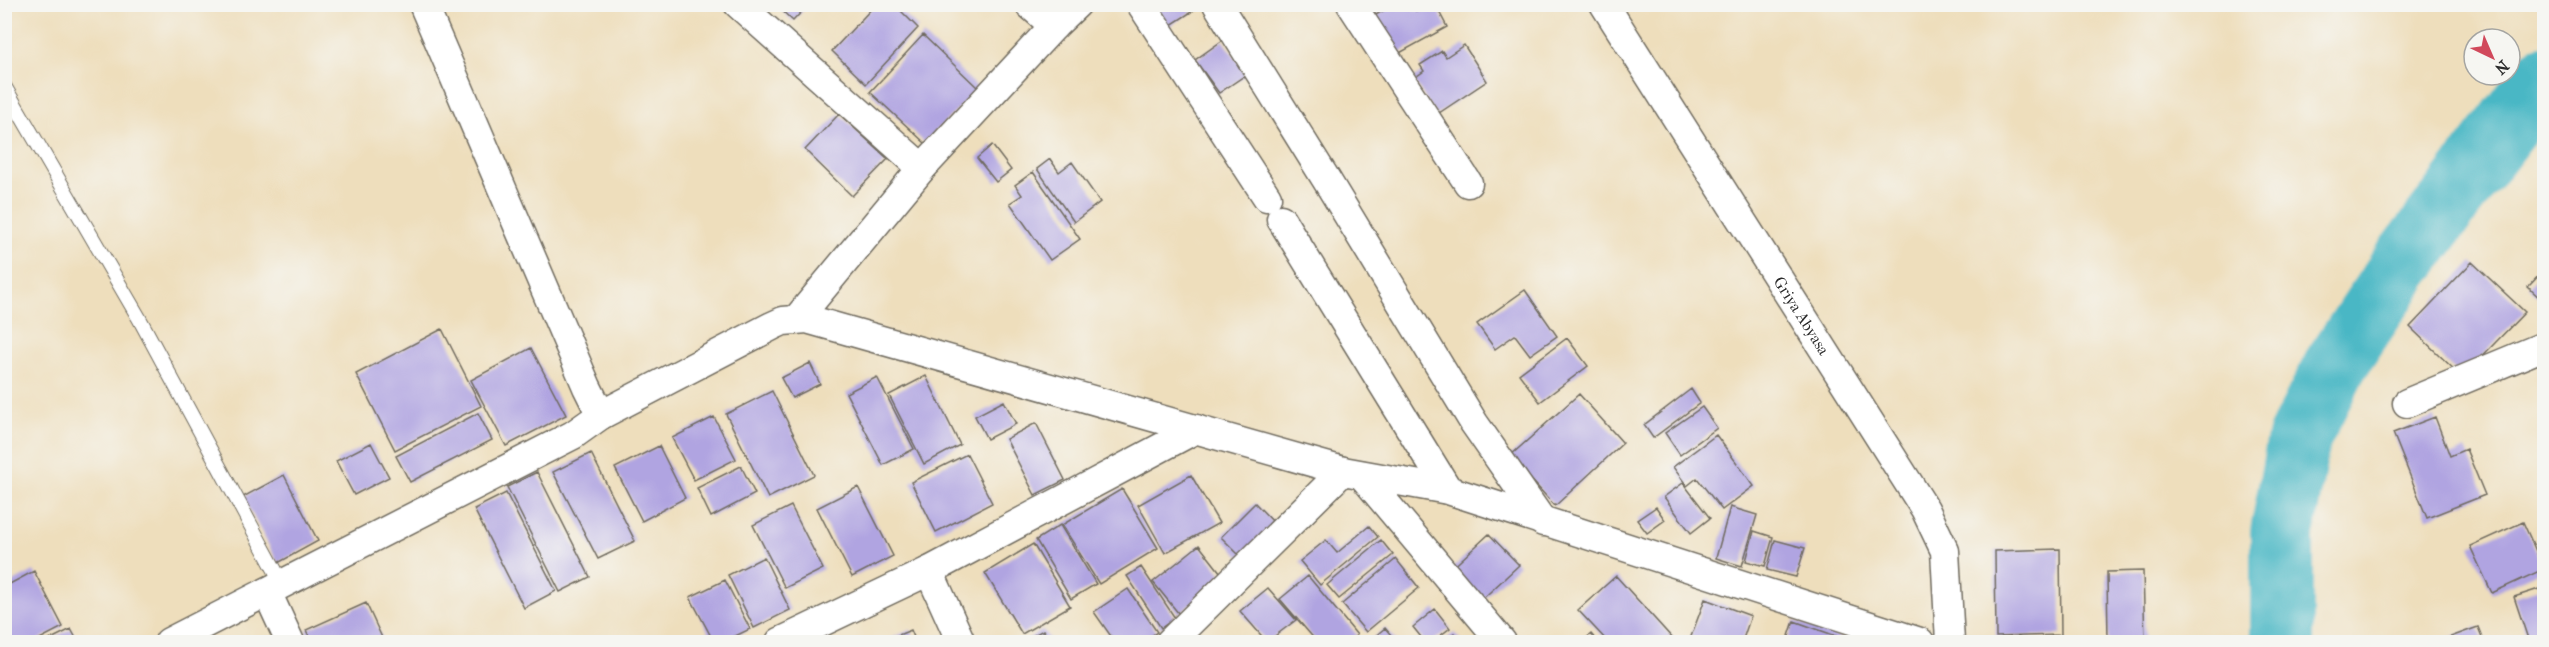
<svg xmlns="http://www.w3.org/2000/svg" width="2549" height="647" viewBox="0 0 2549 647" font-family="'IM FELL French Canon',serif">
  <rect width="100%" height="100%" fill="#f6f6f2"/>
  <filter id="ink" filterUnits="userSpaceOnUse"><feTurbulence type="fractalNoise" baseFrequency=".0167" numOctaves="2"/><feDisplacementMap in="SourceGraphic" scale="12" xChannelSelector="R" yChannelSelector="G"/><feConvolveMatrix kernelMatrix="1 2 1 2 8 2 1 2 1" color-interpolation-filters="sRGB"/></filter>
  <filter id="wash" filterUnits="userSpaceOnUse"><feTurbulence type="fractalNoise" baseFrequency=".008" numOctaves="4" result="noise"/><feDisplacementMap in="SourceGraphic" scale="24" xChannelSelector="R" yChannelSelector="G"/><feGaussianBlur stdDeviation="1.35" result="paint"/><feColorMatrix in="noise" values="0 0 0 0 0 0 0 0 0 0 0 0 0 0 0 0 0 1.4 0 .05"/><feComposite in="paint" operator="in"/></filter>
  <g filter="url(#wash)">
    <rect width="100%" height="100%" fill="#eedebc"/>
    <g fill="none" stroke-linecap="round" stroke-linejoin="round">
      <path stroke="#4ab7c5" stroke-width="64" d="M 2282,642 L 2282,533 L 2299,438 L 2336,364 L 2400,268 L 2544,77"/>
    </g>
    <g id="blocks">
      <path fill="#b0a4e1" d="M 775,4 L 809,4 L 793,21 Z
        M 876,4 L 894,4 L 918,28 L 866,84 L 832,51 Z
        M 1154,4 L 1193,4 L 1196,9 L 1168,27 Z
        M 1395,4 L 1413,4 L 1416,11 L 1427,4 L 1435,4 L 1447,27 L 1396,55 L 1374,16 Z
        M 923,35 L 978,88 L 925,143 L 870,92 Z
        M 1223,40 L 1247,74 L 1219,93 L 1195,60 Z
        M 1464,45 L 1487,81 L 1436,115 L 1413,79 L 1424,71 L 1420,65 L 1442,51 L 1446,57 Z
        M 839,114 L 888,159 L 852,196 L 805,150 Z
        M 992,145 L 1011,170 L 996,182 L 977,158 Z
        M 1050,159 L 1059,172 L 1072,162 L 1100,202 L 1074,222 L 1037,169 Z
        M 1033,172 L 1080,239 L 1050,260 L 1010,203 L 1022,195 L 1015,185 Z
        M 2472,262 L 2525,312 L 2462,377 L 2410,327 Z
        M 2544,270 L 2544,302 L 2528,287 Z
        M 1525,290 L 1557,336 L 1530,355 L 1515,335 L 1495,349 L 1477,324 Z
        M 442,329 L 481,406 L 395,450 L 356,374 Z
        M 1567,338 L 1588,366 L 1540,402 L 1519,374 Z
        M 531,348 L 566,415 L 506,446 L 471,380 Z
        M 810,363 L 820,384 L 792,398 L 781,378 Z
        M 926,376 L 960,445 L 924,464 L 889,395 Z
        M 877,377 L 914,449 L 883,465 L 846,393 Z
        M 1691,389 L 1700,403 L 1653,438 L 1644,425 Z
        M 772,391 L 814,475 L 768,498 L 726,414 Z
        M 1579,394 L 1623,443 L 1555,506 L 1510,456 Z
        M 1004,401 L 1016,424 L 987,439 L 975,416 Z
        M 1702,407 L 1717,428 L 1680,455 L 1665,433 Z
        M 478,413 L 492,440 L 410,482 L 396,456 Z
        M 714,417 L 736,459 L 694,480 L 672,438 Z
        M 2435,417 L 2450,456 L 2466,449 L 2485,495 L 2427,518 L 2393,433 Z
        M 1036,423 L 1065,480 L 1035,495 L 1006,439 Z
        M 1716,435 L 1754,486 L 1722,510 L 1697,478 L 1687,486 L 1673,467 Z
        M 371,443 L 389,477 L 354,495 L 336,461 Z
        M 659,446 L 685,498 L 642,521 L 615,468 Z
        M 591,453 L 635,541 L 598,559 L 553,472 Z
        M 967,454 L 992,503 L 936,532 L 911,482 Z
        M 741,466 L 755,494 L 711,517 L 697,488 Z
        M 537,472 L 590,577 L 560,592 L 507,487 Z
        M 284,475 L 318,541 L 278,563 L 243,497 Z
        M 1191,475 L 1219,523 L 1165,553 L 1138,505 Z
        M 1683,483 L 1710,518 L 1691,533 L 1664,497 Z
        M 858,487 L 893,556 L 852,577 L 817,508 Z
        M 1122,489 L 1158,548 L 1099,584 L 1062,525 Z
        M 506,493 L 556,591 L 524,608 L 474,509 Z
        M 1255,503 L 1277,526 L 1243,559 L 1221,537 Z
        M 791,506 L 823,569 L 785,588 L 753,525 Z
        M 1656,507 L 1665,520 L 1647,533 L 1637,520 Z
        M 1730,507 L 1757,515 L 1742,566 L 1716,558 Z
        M 2523,522 L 2544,569 L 2492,593 L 2470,546 Z
        M 1060,525 L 1096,584 L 1071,599 L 1036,540 Z
        M 1369,526 L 1378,537 L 1320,585 L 1300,561 L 1326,540 L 1337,553 Z
        M 1754,531 L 1773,537 L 1765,566 L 1746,561 Z
        M 1489,534 L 1519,565 L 1476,605 L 1446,574 Z
        M 1381,540 L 1393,555 L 1339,599 L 1327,585 Z
        M 1775,540 L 1805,548 L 1796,577 L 1767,570 Z
        M 1033,544 L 1070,606 L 1022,634 L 985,573 Z
        M 1199,545 L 1224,577 L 1179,614 L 1153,582 Z
        M 2060,549 L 2061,635 L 1996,637 L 1995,551 Z
        M 764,557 L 790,610 L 754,628 L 728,575 Z
        M 1396,559 L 1419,588 L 1366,632 L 1342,604 Z
        M 1141,567 L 1175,618 L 1161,628 L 1127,576 Z
        M 34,571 L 63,627 L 34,642 L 4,642 L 4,587 Z
        M 2143,571 L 2145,642 L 2108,642 L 2107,572 Z
        M 1308,576 L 1357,635 L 1348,642 L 1317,642 L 1280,599 Z
        M 1616,576 L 1673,639 L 1669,642 L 1608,642 L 1578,610 Z
        M 725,580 L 750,629 L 723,642 L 714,642 L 690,597 Z
        M 1268,588 L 1296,620 L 1267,642 L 1240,611 Z
        M 2542,588 L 2544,597 L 2544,642 L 2529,642 L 2514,597 Z
        M 1128,589 L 1157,632 L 1142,642 L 1115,642 L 1094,612 Z
        M 1705,599 L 1751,616 L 1742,642 L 1689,642 Z
        M 366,603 L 384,642 L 312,642 L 306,630 Z
        M 1435,609 L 1450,628 L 1432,642 L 1425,642 L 1413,627 Z
        M 1794,621 L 1853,642 L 1787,642 Z
        M 2478,627 L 2484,642 L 2437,642 Z
        M 1385,628 L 1397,642 L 1368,642 Z
        M 71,629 L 78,642 L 45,642 Z
        M 911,630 L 916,642 L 928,637 L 931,642 L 881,642 Z
        M 1043,630 L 1051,642 L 1022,642 Z
        M 1454,633 L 1462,642 L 1443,642 Z
        M 1591,634 L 1598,642 L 1582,642 Z"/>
    </g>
  </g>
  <g filter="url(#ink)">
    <use href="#blocks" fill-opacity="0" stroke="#6f6a5e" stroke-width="1.5"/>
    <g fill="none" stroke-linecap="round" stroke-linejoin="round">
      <g stroke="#6f6a5e" stroke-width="16">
        <path id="lane" d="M 4,86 L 139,318 L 283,585"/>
      </g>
      <g stroke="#6f6a5e" stroke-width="31">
        <g id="street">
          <path d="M 423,4 L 587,387 L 601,415 L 772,326 L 783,321 L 807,319 L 1343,471 L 1448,490 L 1920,642"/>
          <path d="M 738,4 L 922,168"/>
          <path d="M 1029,4 L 1054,26"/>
          <path d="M 1141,4 L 1267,197"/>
          <path d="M 1217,4 L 1326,179 L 1474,423 L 1543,522"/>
          <path d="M 1351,4 L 1468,183"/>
          <path id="s1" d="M 1604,4 L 1925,509 L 1945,551 L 1950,642"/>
          <path d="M 1281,219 L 1448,490"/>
          <path d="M 797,319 L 922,168 L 1054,26 L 1077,4"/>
          <path d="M 2407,403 L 2544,346"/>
          <path d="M 1362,475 L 1502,642"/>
          <path d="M 929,571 L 961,642"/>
          <path d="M 267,592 L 290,642"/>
          <path d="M 169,642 L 573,435 L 601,415"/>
          <path d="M 780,642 L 929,571 L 1196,429"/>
          <path d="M 1170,642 L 1343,471"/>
        </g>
      </g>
      <use href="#lane" stroke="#fff" stroke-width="14"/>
      <use href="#street" stroke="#fff" stroke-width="28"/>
    </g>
  </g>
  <g text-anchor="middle" stroke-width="4.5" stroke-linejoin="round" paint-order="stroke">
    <g font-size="16" fill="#2b2b2b" stroke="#f6f6f2">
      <text dy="6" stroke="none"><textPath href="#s1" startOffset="369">Griya Abyasa</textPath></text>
    </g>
  </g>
  <rect width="2549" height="647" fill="none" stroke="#f6f6f2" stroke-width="24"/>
  <g transform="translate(2492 57) rotate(136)"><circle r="28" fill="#f6f6f2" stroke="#a5a5a2" stroke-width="1.5"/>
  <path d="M0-4.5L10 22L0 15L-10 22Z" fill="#d1495b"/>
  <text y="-9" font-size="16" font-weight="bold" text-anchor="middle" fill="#2b2b2b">N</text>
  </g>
</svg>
